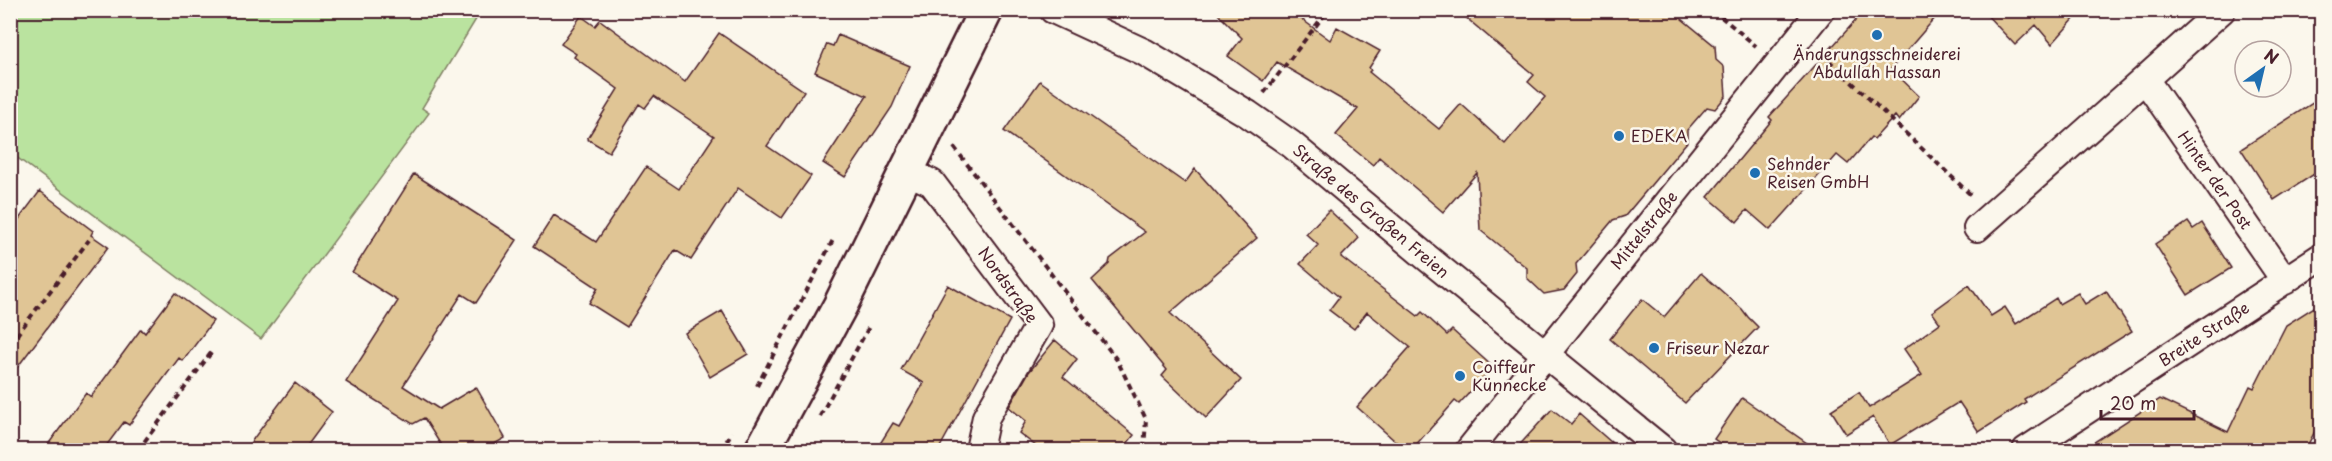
<svg xmlns="http://www.w3.org/2000/svg" width="2332" height="461" viewBox="0 0 2332 461" font-family="'Playpen Sans',sans-serif">
  <rect width="100%" height="100%" fill="#fbf7ec"/>
  <filter id="ink" filterUnits="userSpaceOnUse"><feTurbulence type="fractalNoise" baseFrequency=".0167" numOctaves="2"/><feDisplacementMap in="SourceGraphic" scale="12" xChannelSelector="R" yChannelSelector="G"/><feConvolveMatrix kernelMatrix="1 2 1 2 8 2 1 2 1" color-interpolation-filters="sRGB"/></filter>
  <g filter="url(#ink)">
    <path fill="#bae39f" stroke="#828165" stroke-width="1.5" d="M 10,11 L 481,10 L 481,11 L 422,108 L 429,113 L 261,339 L 11,153 Z"/>
    <path fill="#e0c595" stroke="#4a1f2b" stroke-width="1.5" d="M 1214,10 L 1289,10 L 1330,40 L 1337,27 L 1380,51 L 1369,68 L 1371,70 L 1369,72 L 1439,129 L 1461,104 L 1505,144 L 1545,97 L 1528,82 L 1534,75 L 1457,10 L 1671,10 L 1715,46 L 1716,60 L 1724,67 L 1726,96 L 1715,109 L 1707,107 L 1687,130 L 1687,142 L 1625,216 L 1613,220 L 1576,264 L 1577,274 L 1564,290 L 1544,294 L 1527,278 L 1527,268 L 1480,230 L 1477,173 L 1443,212 L 1379,157 L 1373,165 L 1336,135 L 1358,109 L 1277,62 L 1263,81 L 1228,56 L 1242,38 Z
      M 1865,10 L 1942,10 L 1891,69 L 1919,96 L 1899,121 L 1895,116 L 1874,139 L 1871,137 L 1848,164 L 1837,155 L 1770,230 L 1747,210 L 1737,222 L 1708,197 L 1772,120 L 1769,117 Z
      M 1982,10 L 2082,10 L 2052,44 L 2036,25 L 2015,45 Z
      M 581,16 L 595,26 L 600,20 L 685,82 L 719,33 L 804,91 L 767,146 L 811,176 L 782,218 L 738,188 L 691,260 L 675,250 L 627,327 L 589,303 L 598,288 L 534,246 L 554,215 L 596,242 L 646,167 L 679,189 L 714,136 L 654,96 L 645,108 L 639,104 L 609,152 L 587,139 L 618,89 L 574,57 L 576,54 L 561,44 Z
      M 838,35 L 910,66 L 892,107 L 845,177 L 823,163 L 867,96 L 815,72 L 827,44 L 833,46 Z
      M 1040,81 L 1185,183 L 1195,169 L 1257,238 L 1170,313 L 1241,380 L 1206,418 L 1162,376 L 1167,370 L 1092,280 L 1109,264 L 1110,259 L 1145,232 L 1004,131 Z
      M 2322,97 L 2322,169 L 2274,200 L 2241,149 Z
      M 414,174 L 517,240 L 476,303 L 462,294 L 403,386 L 439,409 L 476,387 L 505,438 L 484,450 L 444,450 L 424,418 L 413,424 L 346,382 L 398,301 L 352,272 Z
      M 40,191 L 93,231 L 91,235 L 108,247 L 10,377 L 10,231 Z
      M 1329,210 L 1359,238 L 1341,257 L 1418,316 L 1422,312 L 1447,335 L 1452,330 L 1493,367 L 1459,404 L 1455,401 L 1413,448 L 1403,448 L 1357,407 L 1410,347 L 1367,312 L 1354,329 L 1329,310 L 1339,297 L 1300,264 L 1318,245 L 1306,234 Z
      M 2188,222 L 2193,229 L 2202,223 L 2231,268 L 2188,295 L 2155,244 Z
      M 1701,273 L 1742,309 L 1748,317 L 1758,327 L 1685,403 L 1610,339 L 1642,299 L 1664,317 Z
      M 948,285 L 1010,320 L 939,449 L 942,450 L 876,450 L 893,423 L 899,426 L 924,383 L 901,370 Z
      M 1969,285 L 1991,316 L 2005,307 L 2016,324 L 2056,298 L 2059,304 L 2078,293 L 2085,304 L 2106,291 L 2132,331 L 2024,399 L 2026,402 L 1979,432 L 1959,402 L 1890,445 L 1873,417 L 1846,434 L 1831,410 L 1859,392 L 1869,408 L 1922,375 L 1904,349 L 1940,323 L 1932,312 Z
      M 175,293 L 213,321 L 183,361 L 179,358 L 129,425 L 124,422 L 103,450 L 44,450 L 86,393 L 91,397 L 141,329 L 145,333 Z
      M 2322,302 L 2322,418 L 2305,450 L 2082,450 L 2160,399 L 2228,432 L 2250,386 L 2254,388 L 2286,325 Z
      M 722,311 L 748,354 L 710,377 L 685,333 Z
      M 1055,340 L 1077,359 L 1063,377 L 1134,435 L 1122,450 L 1041,450 L 1019,433 L 1026,421 L 1009,407 L 1029,372 Z
      M 295,383 L 332,412 L 304,450 L 245,450 Z
      M 1742,398 L 1817,450 L 1730,450 L 1714,439 Z
      M 1552,409 L 1571,424 L 1579,414 L 1620,450 L 1515,450 Z"/>
    <g fill="none" stroke-linecap="round" stroke-linejoin="round">
      <g stroke="#4a1f2b" stroke-width="30">
        <path id="minor" d="M 1053,10 L 1144,52 L 1248,114 L 1291,144 L 1425,256 L 1663,450
          M 2222,10 L 2145,79 L 2285,281
          M 907,171 L 932,183 L 1039,325 L 986,417 L 979,450
          M 1977,228 L 2145,79
          M 1469,450 L 1821,10
          M 2026,450 L 2322,256"/>
      </g>
      <g stroke="#4a1f2b" stroke-width="38">
        <path id="secondary" d="M 762,450 L 840,306 L 986,10"/>
      </g>
      <path stroke="#4a1f2b" stroke-width="4" stroke-dasharray="6 4.5" stroke-linecap="butt" d="M 1713,10 L 1756,46
        M 1772,10 L 1779,16
        M 1821,53 L 1972,196
        M 1264,93 L 1328,10
        M 954,147 L 1117,360 L 1146,419 L 1144,450
        M 10,344 L 89,240
        M 757,386 L 834,238
        M 820,416 L 870,325
        M 138,450 L 211,353
        M 721,450 L 732,432"/>
      <use href="#minor" stroke="#fbf7ec" stroke-width="26"/>
      <use href="#secondary" stroke="#fbf7ec" stroke-width="33"/>
    </g>
  </g>
  <g fill="#1f6fb2" stroke="#fbf7ec" stroke-width="2">
    <circle cx="1877" cy="35" r="6"/>
    <circle cx="1619" cy="136" r="6"/>
    <circle cx="1755" cy="173" r="6"/>
    <circle cx="1654" cy="348" r="6"/>
    <circle cx="1460" cy="376" r="6"/>
  </g>
  <g text-anchor="middle" stroke-width="5" stroke-linejoin="round" paint-order="stroke">
    <g font-size="16" fill="#4a1f2b" stroke="#fbf7ec" text-anchor="start">
      <text x="1877" y="60" text-anchor="middle">Änderungsschneiderei<tspan x="1877" dy="18">Abdullah Hassan</tspan></text>
      <text x="1631" y="142">EDEKA</text>
      <text x="1767" y="170">Sehnder<tspan x="1767" dy="18">Reisen GmbH</tspan></text>
      <text x="1666" y="354">Friseur Nezar</text>
      <text x="1472" y="373">Coiffeur<tspan x="1472" dy="18">Künnecke</tspan></text>
    </g>
    <g font-size="16" fill="#4a1f2b" stroke="#fbf7ec">
      <text transform="translate(2215 180) rotate(55)" y="6">Hinter der Post</text>
      <text transform="translate(1371 211) rotate(40)" y="6">Straße des Großen Freien</text>
      <text transform="translate(1644 230) rotate(-51)" y="6">Mittelstraße</text>
      <text transform="translate(1008 285) rotate(54)" y="6">Nordstraße</text>
      <text transform="translate(2204 334) rotate(-33)" y="6">Breite Straße</text>
    </g>
  </g>
  <rect width="2332" height="461" fill="none" stroke="#fbf7ec" stroke-width="36"/>
  <rect x="18" y="18" width="2296" height="425" fill="none" stroke="#4a1f2b" stroke-width="2" filter="url(#ink)"/>
  <g transform="translate(2263 69) rotate(34)"><circle r="28" fill="#fbf7ec" stroke="#b4a19f" stroke-width="1.5"/>
  <path d="M0-4.5L10 22L0 15L-10 22Z" fill="#1f6fb2"/>
  <text y="-9" font-size="16" font-weight="bold" text-anchor="middle" fill="#4a1f2b">N</text>
  </g>
  <path d="M2101 410v9h93v-9" fill="none" stroke="#4a1f2b" stroke-width="3"/>
  <text x="2110" y="410" font-size="18" fill="#4a1f2b" stroke="#fbf7ec" stroke-width="4.5" paint-order="stroke">20 m</text>
</svg>
